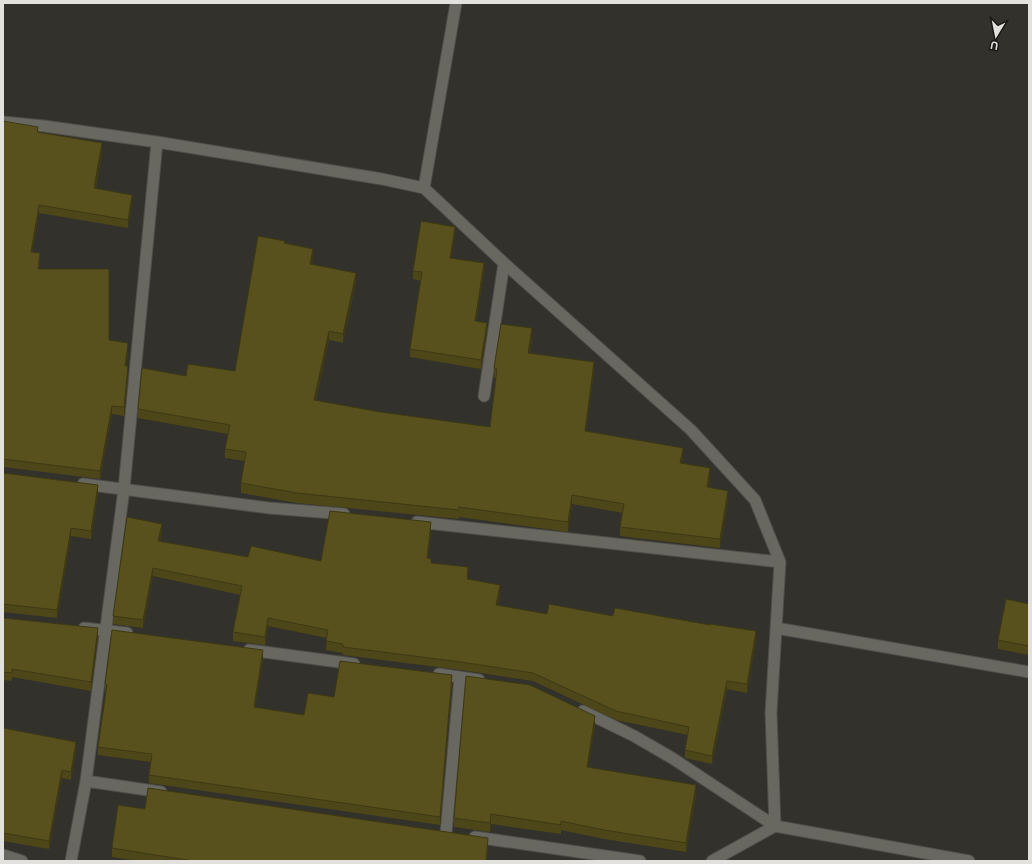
<svg xmlns="http://www.w3.org/2000/svg" width="1032" height="864" viewBox="0 0 1032 864" font-family="Figtree,sans-serif">
  <rect width="100%" height="100%" fill="#32312b"/>
  <g fill="none" stroke-linecap="round" stroke-linejoin="round">
    <g stroke="#4e4d49" stroke-width="13">
      <path id="minor" d="M 3,122 L 44,126 L 157,142 L 382,179 L 424,188 L 504,263 L 691,430 L 755,500 L 780,562 L 771,713 L 775,826 L 712,861
        M 424,188 L 456,3
        M 484,396 L 504,263
        M 83,484 L 269,508 L 344,514
        M 417,522 L 780,562
        M 84,628 L 127,633
        M 776,628 L 1029,672
        M 249,650 L 354,664
        M 439,674 L 479,680
        M 583,711 L 634,736 L 672,758 L 775,826 L 969,861
        M 86,781 L 161,792
        M 446,833 L 460,677
        M 475,837 L 640,861
        M 3,855 L 22,861
        M 71,861 L 86,781 L 124,489 L 157,142"/>
    </g>
    <use href="#minor" stroke="#686861" stroke-width="11"/>
  </g>
  <path fill="#4c4619" d="M 3,121 L 102,151 L 96,189 L 132,203 L 128,228 L 39,213 L 32,252 L 40,261 L 39,269 L 109,340 L 128,352 L 126,366 L 128,374 L 124,416 L 112,414 L 100,479 L 3,467 Z
    M 455,235 L 451,258 L 484,272 L 476,321 L 487,331 L 481,369 L 410,357 L 410,349 L 421,281 L 413,279 L 413,271 Z
    M 285,243 L 313,258 L 312,264 L 356,282 L 343,343 L 329,340 L 316,401 L 380,412 L 490,427 L 496,378 L 494,378 L 494,368 L 532,337 L 530,353 L 594,372 L 586,431 L 683,457 L 682,463 L 710,477 L 709,488 L 728,500 L 720,548 L 620,536 L 620,527 L 623,513 L 572,504 L 568,532 L 459,517 L 459,519 L 297,503 L 241,493 L 241,483 L 245,461 L 225,458 L 225,449 L 228,434 L 138,418 L 138,409 L 186,376 L 235,371 Z
    M 3,473 L 98,493 L 91,539 L 71,536 L 57,618 L 3,612 Z
    M 431,530 L 428,558 L 431,563 L 468,575 L 468,579 L 500,594 L 498,605 L 547,614 L 613,616 L 756,640 L 747,693 L 727,689 L 712,764 L 685,758 L 685,750 L 688,735 L 616,720 L 533,681 L 461,670 L 343,655 L 343,653 L 326,650 L 327,638 L 268,626 L 265,645 L 233,641 L 233,632 L 241,595 L 153,576 L 143,628 L 113,624 L 113,616 L 162,532 L 160,542 L 248,557 L 321,561 Z
    M 1029,604 L 1029,655 L 998,649 L 998,640 Z
    M 3,618 L 98,636 L 91,691 L 12,677 L 12,681 L 3,680 Z
    M 263,659 L 255,707 L 304,715 L 334,697 L 452,683 L 440,825 L 149,783 L 149,775 L 151,762 L 98,755 L 98,747 L 106,693 L 105,693 L 105,684 Z
    M 595,725 L 588,768 L 696,795 L 686,852 L 604,839 L 561,830 L 561,834 L 491,824 L 490,832 L 454,827 L 454,818 Z
    M 3,728 L 76,750 L 71,780 L 62,778 L 49,849 L 3,841 Z
    M 145,809 L 488,846 L 487,861 L 138,861 L 112,857 L 112,848 Z"/>
  <path fill="#3e3914" d="M 102,143 L 102,151 L 94,197 L 94,188 Z
    M 132,195 L 132,203 L 128,228 L 128,220 Z
    M 39,205 L 39,213 L 31,260 L 31,252 Z
    M 455,227 L 455,235 L 450,266 L 450,258 Z
    M 313,249 L 313,258 L 310,273 L 310,264 Z
    M 40,253 L 40,261 L 38,277 L 38,269 Z
    M 484,263 L 484,272 L 475,330 L 475,321 Z
    M 356,273 L 356,282 L 343,343 L 343,334 Z
    M 487,323 L 487,331 L 481,369 L 481,360 Z
    M 532,328 L 532,337 L 528,362 L 528,353 Z
    M 329,331 L 329,340 L 314,409 L 314,400 Z
    M 128,343 L 128,352 L 125,374 L 125,366 Z
    M 594,362 L 594,372 L 585,440 L 585,431 Z
    M 128,366 L 128,374 L 124,416 L 124,407 Z
    M 112,406 L 112,414 L 100,479 L 100,471 Z
    M 683,448 L 683,457 L 680,472 L 680,463 Z
    M 3,459 L 4,459 L 4,467 L 3,467 Z
    M 710,468 L 710,477 L 707,497 L 707,487 Z
    M 98,485 L 98,493 L 91,539 L 91,531 Z
    M 728,491 L 728,500 L 720,548 L 720,539 Z
    M 572,495 L 572,504 L 568,532 L 568,522 Z
    M 431,522 L 431,530 L 427,567 L 427,558 Z
    M 162,524 L 162,532 L 158,550 L 158,541 Z
    M 71,528 L 71,536 L 57,618 L 57,610 Z
    M 153,568 L 153,576 L 143,628 L 143,620 Z
    M 500,585 L 500,594 L 496,613 L 496,605 Z
    M 268,618 L 268,626 L 265,645 L 265,637 Z
    M 98,628 L 98,636 L 91,691 L 91,682 Z
    M 756,631 L 756,640 L 747,693 L 747,684 Z
    M 263,650 L 263,659 L 254,715 L 254,707 Z
    M 452,675 L 452,683 L 440,825 L 440,817 Z
    M 727,681 L 727,689 L 712,764 L 712,756 Z
    M 595,716 L 595,725 L 587,777 L 587,767 Z
    M 76,742 L 76,750 L 71,780 L 71,772 Z
    M 62,770 L 62,778 L 49,849 L 49,841 Z
    M 696,785 L 696,795 L 686,852 L 686,843 Z
    M 491,814 L 491,824 L 490,832 L 490,823 Z
    M 488,838 L 488,846 L 487,861 L 486,861 Z"/>
  <path fill="#58511d" stroke="#3e3914" d="M 3,121 L 38,127 L 37,132 L 102,143 L 94,188 L 132,195 L 128,220 L 39,205 L 31,252 L 40,253 L 38,269 L 109,269 L 109,340 L 128,343 L 125,366 L 128,366 L 124,407 L 112,406 L 100,471 L 3,459 Z
    M 421,221 L 455,227 L 450,258 L 484,263 L 475,321 L 487,323 L 481,360 L 410,349 L 422,272 L 413,271 Z
    M 258,236 L 285,241 L 284,243 L 313,249 L 310,264 L 356,273 L 343,334 L 329,331 L 314,400 L 380,412 L 490,427 L 497,369 L 494,368 L 501,324 L 532,328 L 528,353 L 594,362 L 585,431 L 683,448 L 680,463 L 710,468 L 707,487 L 728,491 L 720,539 L 620,527 L 624,504 L 572,495 L 568,522 L 459,507 L 459,510 L 297,493 L 241,483 L 246,452 L 225,449 L 230,425 L 138,409 L 142,368 L 186,376 L 188,364 L 235,371 Z
    M 3,473 L 98,485 L 91,531 L 71,528 L 57,610 L 3,604 Z
    M 330,511 L 431,522 L 427,558 L 431,559 L 431,563 L 468,567 L 467,579 L 500,585 L 496,605 L 547,614 L 549,604 L 613,616 L 615,608 L 710,625 L 710,624 L 756,631 L 747,684 L 727,681 L 712,756 L 685,750 L 689,727 L 616,711 L 533,673 L 461,662 L 343,647 L 343,644 L 326,641 L 328,630 L 268,618 L 265,637 L 233,632 L 242,586 L 153,568 L 143,620 L 113,616 L 127,517 L 162,524 L 158,541 L 248,557 L 251,546 L 321,561 Z
    M 1006,599 L 1029,604 L 1029,646 L 998,640 Z
    M 3,618 L 98,628 L 91,682 L 12,669 L 12,673 L 3,672 Z
    M 112,630 L 263,650 L 254,707 L 304,715 L 308,693 L 334,697 L 340,661 L 452,675 L 440,817 L 149,775 L 152,754 L 98,747 L 107,685 L 105,684 Z
    M 466,676 L 530,685 L 595,716 L 587,767 L 696,785 L 686,843 L 604,830 L 561,821 L 561,825 L 491,814 L 490,823 L 454,818 Z
    M 3,728 L 76,742 L 71,772 L 62,770 L 49,841 L 3,833 Z
    M 148,788 L 488,838 L 486,861 L 193,861 L 112,848 L 118,805 L 145,809 Z"/>
  <rect width="1032" height="864" fill="none" stroke="#e2e1de" stroke-width="8"/>
  <g transform="translate(996 36) rotate(190)" stroke="#191916" stroke-width="3" paint-order="stroke">
  <path d="M0-3L7 15L0 10L-7 15Z" fill="#e2e1de"/>
  <text y="-6" font-size="11" font-weight="bold" text-anchor="middle" fill="#e2e1de">U</text>
  </g>
</svg>
